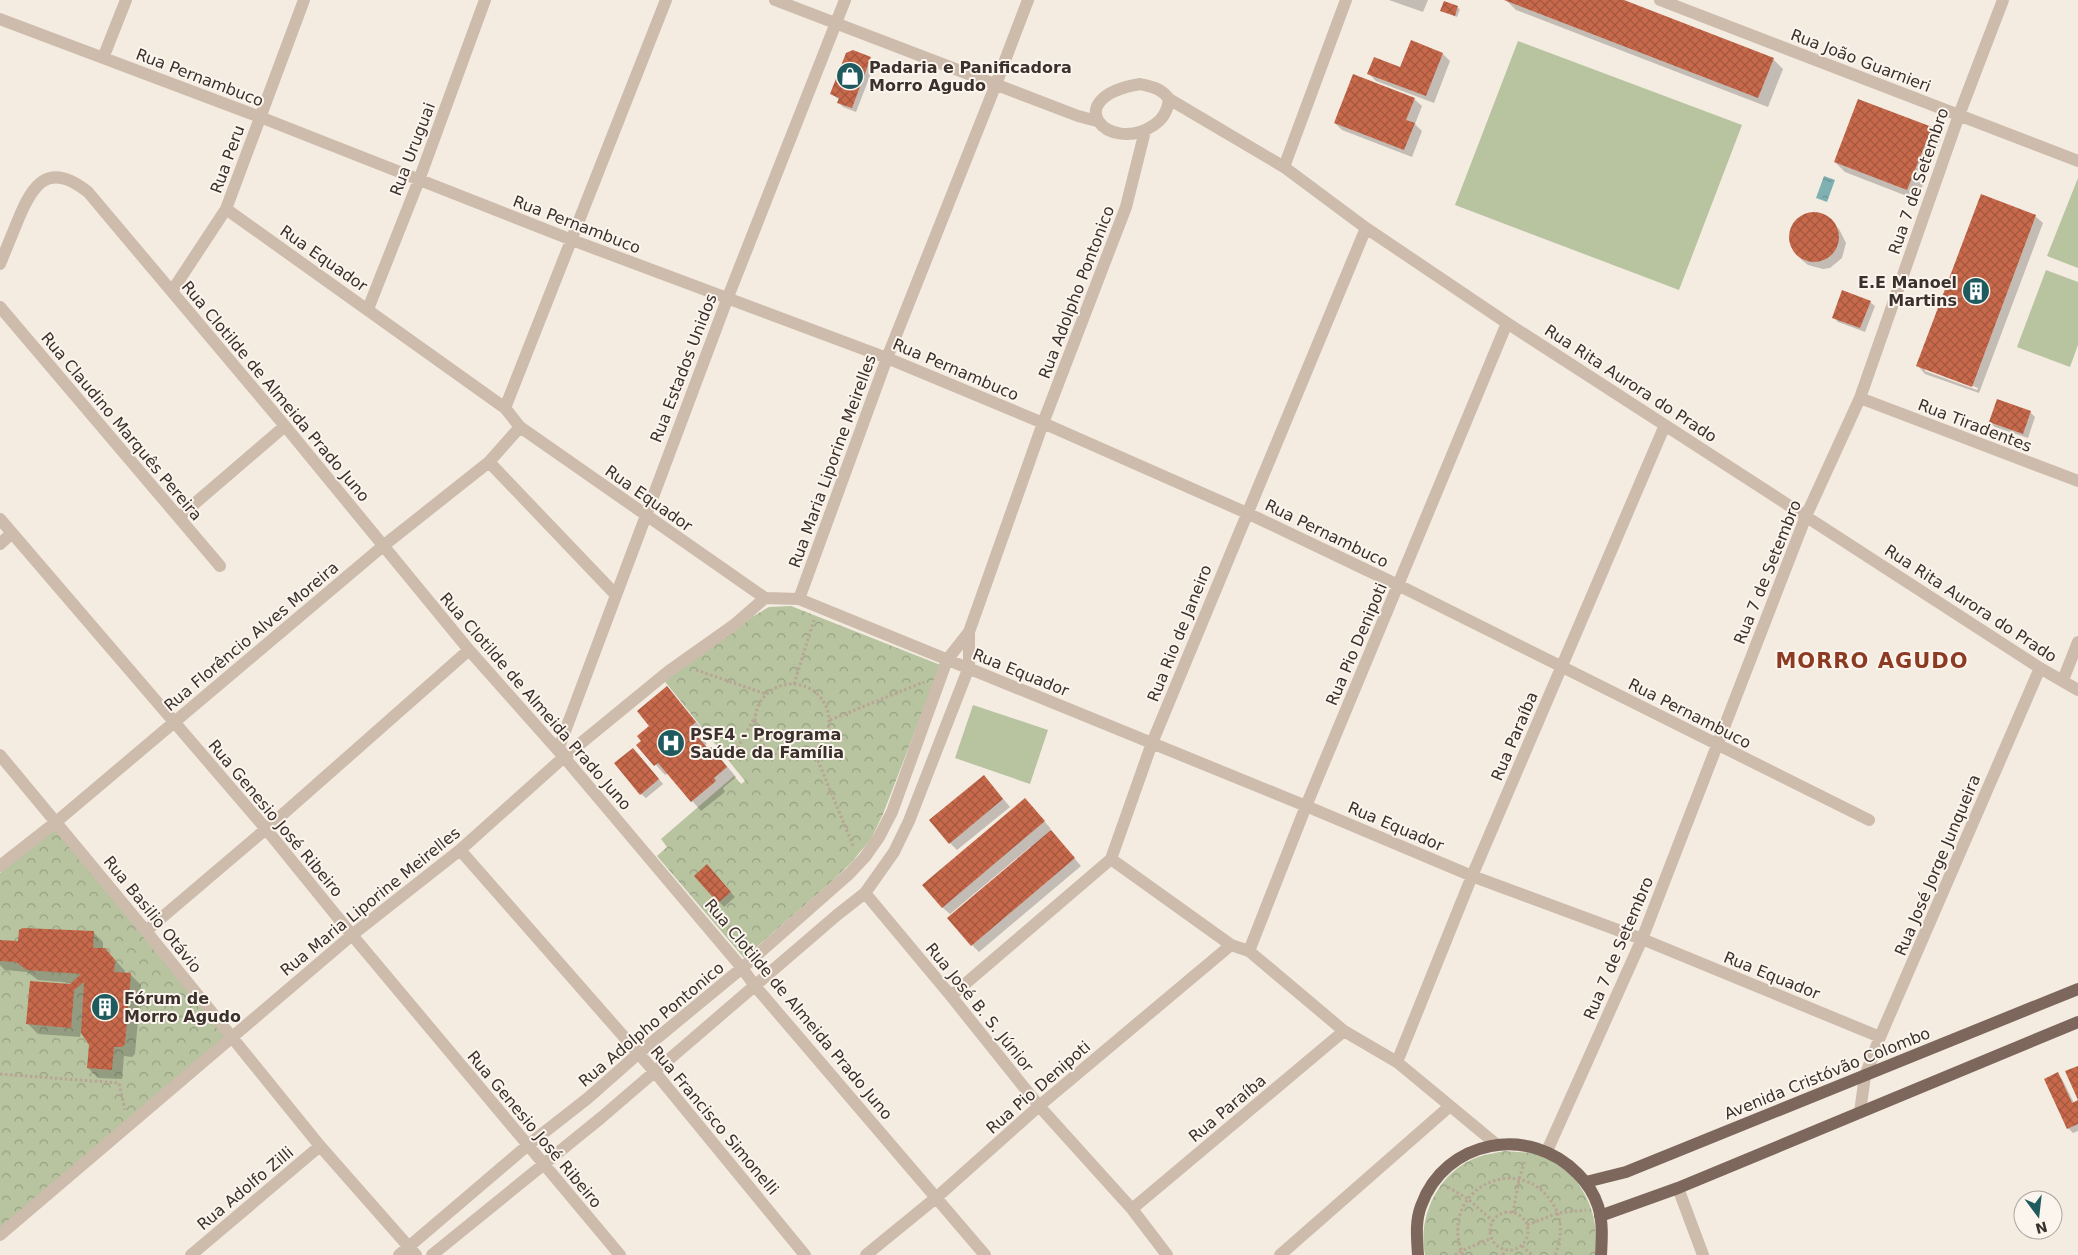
<svg xmlns="http://www.w3.org/2000/svg" width="2078" height="1255" viewBox="0 0 2078 1255" font-family="'DejaVu Sans',sans-serif">
  <defs>
    <pattern id="park-crowns" width="20" height="18" patternUnits="userSpaceOnUse" patternTransform="scale(1.25)"><rect width="20" height="18" fill="#b8c4a0"/><path d="M2 6a3 3 0 1 1 6 0M12 15a3 3 0 1 1 6 0" fill="none" stroke="#97a083"/></pattern>
    <pattern id="water-ripples" width="26" height="14" patternUnits="userSpaceOnUse" patternTransform="scale(1.25)"><rect width="26" height="14" fill="#7fb0b2"/><path d="M2 4q2-2 4 0t4 0M15 11q2-2 4 0t4 0" fill="none" stroke="#699091"/></pattern>
    <pattern id="building-cross-hatch" width="8" height="8" patternUnits="userSpaceOnUse" patternTransform="scale(1.25)"><rect width="8" height="8" fill="#c8694b"/><path d="M0 0l8 8M0 8l8-8" fill="none" stroke="#a4573f"/></pattern>
  </defs>
  <rect width="100%" height="100%" fill="#f4ebe1"/>
  <path fill="#b8c4a0" d="M 1518,41 L 1742,125 L 1679,290 L 1455,205 Z
    M 2078,178 L 2078,268 L 2047,256 Z
    M 2046,270 L 2078,282 L 2078,345 L 2070,367 L 2017,347 Z
    M 973,705 L 1048,730 L 1030,784 L 955,758 Z"/>
  <path fill="url(#park-crowns)" d="M 791,606 L 943,666 L 936,677 L 883,814 L 871,839 L 850,864 L 830,883 L 744,958 L 657,856 L 667,847 L 661,839 L 734,776 L 741,784 L 745,781 L 662,678 L 738,625 L 769,607 Z
    M 55,825 L 230,1035 L 0,1231 L 0,873 Z
    M 1505,1151 C 1513,1152 1523,1152 1532,1153 C 1578,1163 1602,1212 1595,1255 L 1425,1255 C 1417,1216 1439,1171 1478,1157 C 1486,1154 1496,1153 1505,1151 Z"/>
  <path fill="url(#water-ripples)" d="M 1824,176 L 1835,180 L 1827,202 L 1816,198 Z"/>
  <path fill="#0003" fill-rule="evenodd" d="M 1389,0 L 1428,0 L 1423,12 Z
    M 1506,0 L 1620,0 L 1773,59 L 1783,69 L 1768,107 L 1516,10 Z
    M 1445,3 L 1460,9 L 1457,17 L 1442,11 Z
    M 1443,54 L 1450,61 L 1434,103 L 1376,81 L 1368,73 L 1401,69 Z
    M 870,58 L 875,63 L 856,112 L 843,107 L 839,103 L 840,100 L 831,94 Z
    M 1414,99 L 1422,106 L 1415,124 L 1422,131 L 1412,157 L 1342,130 L 1335,123 Z
    M 1931,129 L 1941,138 L 1917,200 L 1845,172 L 1835,162 Z
    M 1817,214 L 1825,216 L 1839,229 L 1846,243 L 1842,258 L 1830,268 L 1823,269 L 1808,265 L 1802,260 L 1794,252 L 1790,237 L 1791,229 L 1801,217 Z
    M 2035,216 L 2043,223 L 1979,393 L 1925,374 L 1918,366 ZM 1925,368 L 1978,388 L 1977,390 L 1925,371 Z
    M 1870,302 L 1875,306 L 1865,332 L 1838,322 L 1833,317 Z
    M 2030,412 L 2035,417 L 2028,438 L 1995,427 L 1990,422 Z
    M 667,688 L 705,732 L 700,737 L 707,744 L 705,745 L 721,759 L 736,777 L 723,788 L 725,792 L 701,811 L 668,773 L 665,775 L 638,745 L 643,741 L 651,726 Z
    M 638,754 L 663,784 L 646,798 L 641,794 Z
    M 991,784 L 1010,807 L 957,850 L 950,843 Z
    M 1032,807 L 1051,829 L 1050,830 L 1081,866 L 979,952 L 972,945 L 1031,849 L 1030,847 L 950,914 L 942,907 Z
    M 711,871 L 735,897 L 724,907 L 695,876 Z
    M 93,932 L 103,942 L 103,949 L 115,960 L 125,971 L 125,974 L 131,975 L 141,985 L 135,1054 L 132,1057 L 124,1056 L 122,1079 L 98,1078 L 88,1068 L 90,1044 L 81,1032 L 80,1037 L 38,1034 L 28,1024 L 74,983 L 38,980 L 27,972 L 5,970 L 0,965 L 0,941 L 19,942 Z
    M 2058,1074 L 2062,1079 L 2074,1103 L 2078,1102 L 2078,1131 L 2073,1133 L 2068,1128 Z"/>
  <path fill="url(#building-cross-hatch)" d="M 1504,0 L 1624,0 L 1774,58 L 1758,98 Z
    M 1444,1 L 1458,6 L 1455,16 L 1440,11 Z
    M 1411,40 L 1443,53 L 1426,96 L 1367,74 L 1374,57 L 1400,67 Z
    M 853,50 L 871,57 L 852,108 L 837,103 L 839,98 L 830,94 L 846,53 Z
    M 1353,74 L 1415,98 L 1406,120 L 1415,123 L 1404,150 L 1334,123 Z
    M 1858,99 L 1932,127 L 1907,190 L 1834,162 Z
    M 1981,194 L 2036,215 L 1972,387 L 1916,366 Z
    M1789 237a25 25 0 1 1 50 0a25 25 0 1 1-50 0Z
    M 1842,290 L 1871,301 L 1860,328 L 1832,318 Z
    M 1997,399 L 2031,411 L 2023,434 L 1989,422 Z
    M 667,686 L 696,722 L 691,726 L 698,734 L 696,735 L 709,750 L 711,747 L 727,767 L 714,778 L 716,781 L 691,802 L 658,763 L 654,766 L 636,745 L 641,741 L 637,736 L 649,726 L 637,711 Z
    M 633,748 L 659,779 L 640,795 L 614,763 Z
    M 984,775 L 1003,799 L 949,844 L 929,820 Z
    M 1025,798 L 1045,821 L 942,908 L 922,885 Z
    M 1051,830 L 1075,858 L 971,946 L 947,918 Z
    M 707,864 L 731,892 L 718,903 L 694,876 Z
    M 23,928 L 94,931 L 93,948 L 105,948 L 115,960 L 114,972 L 131,973 L 125,1044 L 122,1047 L 114,1047 L 112,1070 L 87,1068 L 89,1045 L 81,1033 L 84,982 L 74,990 L 71,1028 L 26,1024 L 30,981 L 70,984 L 81,974 L 27,970 L 16,962 L 0,961 L 0,940 L 18,941 L 19,930 Z
    M 2078,1066 L 2078,1124 L 2067,1129 L 2044,1079 L 2058,1072 L 2072,1103 L 2078,1100 L 2065,1071 Z"/>
  <g fill="none" stroke-linecap="round" stroke-linejoin="round">
    <path stroke="#b9a596" stroke-width="3" stroke-dasharray="2.5 2.5" stroke-linecap="butt" d="M 696,670 L 766,694
      M755 721a37 37 0 1 1 74 0a37 37 0 1 1-74 0Z
      M 794,684 L 814,620
      M 830,720 L 924,682
      M 814,751 L 854,848
      M 730,761 L 755,717
      M 0,1074 L 119,1083 L 125,1110
      M 1448,1187 L 1468,1199 L 1493,1221
      M1490 1231a19 19 0 1 1 38 0a19 19 0 1 1-38 0Z
      M 1513,1213 L 1519,1179 L 1525,1160
      M 1527,1225 L 1558,1213 L 1586,1210
      M 1522,1246 L 1532,1255
      M 1455,1255 L 1461,1251 L 1492,1238
      M 1463,1255 C 1436,1190 1519,1149 1553,1204 C 1563,1220 1562,1238 1555,1255
      M 1503,1255 L 1505,1250"/>
    <path stroke="#cdbbac" stroke-width="12" d="M 775,0 L 1078,116 L 1097,121
      M 1660,0 L 2078,161
      M 0,19 L 260,117 L 572,240 L 887,358 L 1043,423 L 1247,513 L 1398,585 L 1869,820
      M 103,58 L 126,0
      M 1140,84 C 1152,87 1161,88 1169,99 C 1168,110 1163,119 1154,125 C 1108,156 1057,98 1140,84 Z
      M 1169,99 L 1284,167 L 1366,228 L 1507,323 L 2040,668 L 2078,690
      M 1284,167 L 1346,0
      M 226,209 L 505,408 L 520,427 L 765,598 L 799,599 L 1306,806 L 1472,876 L 1642,939 L 1880,1037
      M 0,264 C 6,249 12,235 18,220 C 33,183 49,161 88,192 L 285,426 L 469,650 L 564,757 L 742,968 L 755,986 L 985,1255
      M 172,291 L 226,209 L 304,0
      M 0,307 L 220,566
      M 368,309 L 419,180 L 485,0
      M 1860,398 L 2078,481
      M 505,408 L 666,0
      M 489,462 L 616,595
      M 179,517 L 285,426
      M 0,519 L 266,829 L 352,935 L 620,1255
      M 0,544 L 12,533
      M 799,599 L 887,358 L 996,84 L 1028,0
      M 2063,680 L 2078,642
      M 558,750 L 728,297 L 845,0
      M 0,755 L 146,931 L 320,1146 L 416,1255
      M 460,850 L 654,1071 L 805,1255
      M 1111,859 L 1231,945 L 1249,951 L 1344,1031 L 1397,1062 L 1496,1144
      M 0,866 L 56,822 L 383,546 L 489,462 L 520,427
      M 865,893 L 951,996 L 1039,1106 L 1132,1209 L 1167,1255
      M 146,931 L 266,829 L 469,650
      M 1249,951 L 1306,806 L 1507,323
      M 951,996 L 1111,859 L 1152,743 L 1366,228
      M 1397,1062 L 1472,876 L 1665,425
      M 1860,1112 L 1865,1076 L 1880,1037 L 2040,668
      M 1547,1151 L 1642,939 L 1806,516 L 1860,398 L 1959,115 L 2003,0
      M 1678,1188 L 1703,1255
      M 1132,1209 L 1344,1031
      M 0,1235 L 352,935 L 460,850 L 564,757 L 669,671 L 734,625 L 765,598
      M 191,1255 L 320,1146
      M 399,1255 L 528,1145 L 588,1098 L 639,1053 L 742,968 L 849,874 L 865,857 L 879,837 L 892,812 L 947,660 L 969,632 L 1043,423 L 1126,207 L 1145,131
      M 432,1255 L 602,1117 L 837,915 L 865,893 L 894,852 L 909,821 L 969,667 L 969,632
      M 866,1255 L 937,1197 L 1039,1106 L 1231,945
      M 1280,1255 L 1450,1106"/>
    <path stroke="#7d675c" stroke-width="12" d="M 1586,1182 L 1626,1172 L 2078,989
      M 1600,1216 L 1678,1188 L 2078,1022
      M 1418,1255 C 1417,1238 1415,1222 1421,1206 C 1445,1139 1530,1124 1578,1174 C 1586,1182 1594,1194 1598,1206 C 1603,1222 1602,1238 1601,1255"/>
  </g>
  <defs>
    <g id="shop-disc" transform="scale(1.4375)"><circle r="9.5" fill="#1f5a5e" stroke="#fbf5ee"/><path d="M-5-2.5h2.3a2.7 3.5 0 0 1 5.4 0H5L5.5 6h-11ZM-1.5-2.5h3a1.5 2.3 0 0 0-3 0Z" fill="#fff"/></g>
    <g id="building-disc" transform="scale(1.4375)"><circle r="9.5" fill="#1f5a5e" stroke="#fbf5ee"/><path d="M-4-6H4V6H1V3H-1V6H-4ZM-2.5-4.3h1.7v1.8h-1.7ZM.8-4.3h1.7v1.8H.8ZM-2.5-1h1.7V.8h-1.7ZM.8-1h1.7V.8H.8Z" fill="#fff"/></g>
    <g id="hospital-disc" transform="scale(1.4375)"><circle r="9.5" fill="#1f5a5e" stroke="#fbf5ee"/><path d="M-5-5h3v3.5h4V-5h3V5h-3V1.5h-4V5h-3Z" fill="#fff"/></g>
  </defs>
  <g fill-rule="evenodd">
    <use href="#shop-disc" x="850" y="76"/>
    <use href="#building-disc" x="1976" y="291"/>
    <use href="#hospital-disc" x="671" y="743"/>
    <use href="#building-disc" x="105" y="1007"/>
  </g>
  <g text-anchor="middle" stroke-width="4" stroke-linejoin="round" paint-order="stroke">
    <g font-size="16" fill="#3b302b" stroke="#fbf5ee">
      <text transform="translate(1861 60) rotate(21)" y="6">Rua João Guarnieri</text>
      <text transform="translate(200 77) rotate(21)" y="6">Rua Pernambuco</text>
      <text transform="translate(412 149) rotate(-69)" y="6">Rua Uruguai</text>
      <text transform="translate(227 159) rotate(-70)" y="6">Rua Peru</text>
      <text transform="translate(1918 181) rotate(-71)" y="6">Rua 7 de Setembro</text>
      <text transform="translate(577 224) rotate(21)" y="6">Rua Pernambuco</text>
      <text transform="translate(324 258) rotate(35)" y="6">Rua Equador</text>
      <text transform="translate(1076 292) rotate(-69)" y="6">Rua Adolpho Pontonico</text>
      <text transform="translate(683 368) rotate(-69)" y="6">Rua Estados Unidos</text>
      <text transform="translate(956 369) rotate(23)" y="6">Rua Pernambuco</text>
      <text transform="translate(1631 383) rotate(33)" y="6">Rua Rita Aurora do Prado</text>
      <text transform="translate(276 391) rotate(50)" y="6">Rua Clotilde de Almeida Prado Juno</text>
      <text transform="translate(1975 425) rotate(21)" y="6">Rua Tiradentes</text>
      <text transform="translate(122 426) rotate(50)" y="6">Rua Claudino Marquês Pereira</text>
      <text transform="translate(832 461) rotate(-70)" y="6">Rua Maria Liporine Meirelles</text>
      <text transform="translate(649 498) rotate(35)" y="6">Rua Equador</text>
      <text transform="translate(1327 533) rotate(26)" y="6">Rua Pernambuco</text>
      <text transform="translate(1767 572) rotate(-68)" y="6">Rua 7 de Setembro</text>
      <text transform="translate(1971 603) rotate(33)" y="6">Rua Rita Aurora do Prado</text>
      <text transform="translate(1179 633) rotate(-68)" y="6">Rua Rio de Janeiro</text>
      <text transform="translate(251 636) rotate(-40)" y="6">Rua Florêncio Alves Moreira</text>
      <text transform="translate(1356 644) rotate(-67)" y="6">Rua Pio Denipoti</text>
      <text transform="translate(1021 672) rotate(22)" y="6">Rua Equador</text>
      <text transform="translate(536 701) rotate(49)" y="6">Rua Clotilde de Almeida Prado Juno</text>
      <text transform="translate(1690 713) rotate(27)" y="6">Rua Pernambuco</text>
      <text transform="translate(1514 736) rotate(-67)" y="6">Rua Paraíba</text>
      <text transform="translate(276 818) rotate(50)" y="6">Rua Genesio José Ribeiro</text>
      <text transform="translate(1396 826) rotate(23)" y="6">Rua Equador</text>
      <text transform="translate(1937 865) rotate(-67)" y="6">Rua José Jorge Junqueira</text>
      <text transform="translate(370 901) rotate(-39)" y="6">Rua Maria Liporine Meirelles</text>
      <text transform="translate(153 914) rotate(51)" y="6">Rua Basilio Otávio</text>
      <text transform="translate(1618 948) rotate(-67)" y="6">Rua 7 de Setembro</text>
      <text transform="translate(1772 975) rotate(22)" y="6">Rua Equador</text>
      <text transform="translate(980 1007) rotate(51)" y="6">Rua José B. S. Júnior</text>
      <text transform="translate(799 1009) rotate(50)" y="6">Rua Clotilde de Almeida Prado Juno</text>
      <text transform="translate(651 1024) rotate(-40)" y="6">Rua Adolpho Pontonico</text>
      <text transform="translate(1827 1073) rotate(-22)" y="6">Avenida Cristóvão Colombo</text>
      <text transform="translate(1038 1087) rotate(-41)" y="6">Rua Pio Denipoti</text>
      <text transform="translate(1227 1108) rotate(-40)" y="6">Rua Paraíba</text>
      <text transform="translate(715 1120) rotate(50)" y="6">Rua Francisco Simonelli</text>
      <text transform="translate(535 1129) rotate(50)" y="6">Rua Genesio José Ribeiro</text>
      <text transform="translate(245 1188) rotate(-40)" y="6">Rua Adolfo Zilli</text>
    </g>
    <g font-size="16" font-weight="bold" fill="#3b302b" stroke="#fbf5ee" text-anchor="start">
      <text x="869" y="73">Padaria e Panificadora<tspan x="869" dy="18">Morro Agudo</tspan></text>
      <text x="1957" y="288" text-anchor="end">E.E Manoel<tspan x="1957" dy="18">Martins</tspan></text>
      <text x="690" y="740">PSF4 - Programa<tspan x="690" dy="18">Saúde da Família</tspan></text>
      <text x="124" y="1004">Fórum de<tspan x="124" dy="18">Morro Agudo</tspan></text>
    </g>
    <g font-size="21" font-weight="bold" letter-spacing="1" fill="#8c3b22" stroke="#fbf5ee">
      <text x="1872" y="668">MORRO AGUDO</text>
    </g>
  </g>
  <g transform="translate(2038 1215) rotate(165)"><circle r="24" fill="#fbf5ee" stroke="#aea6a0"/>
  <path d="M0-4L9 19L0 12L-9 19Z" fill="#1f5a5e"/>
  <text y="-8" font-size="14" font-weight="bold" text-anchor="middle" fill="#3b302b">N</text>
  </g>
</svg>
